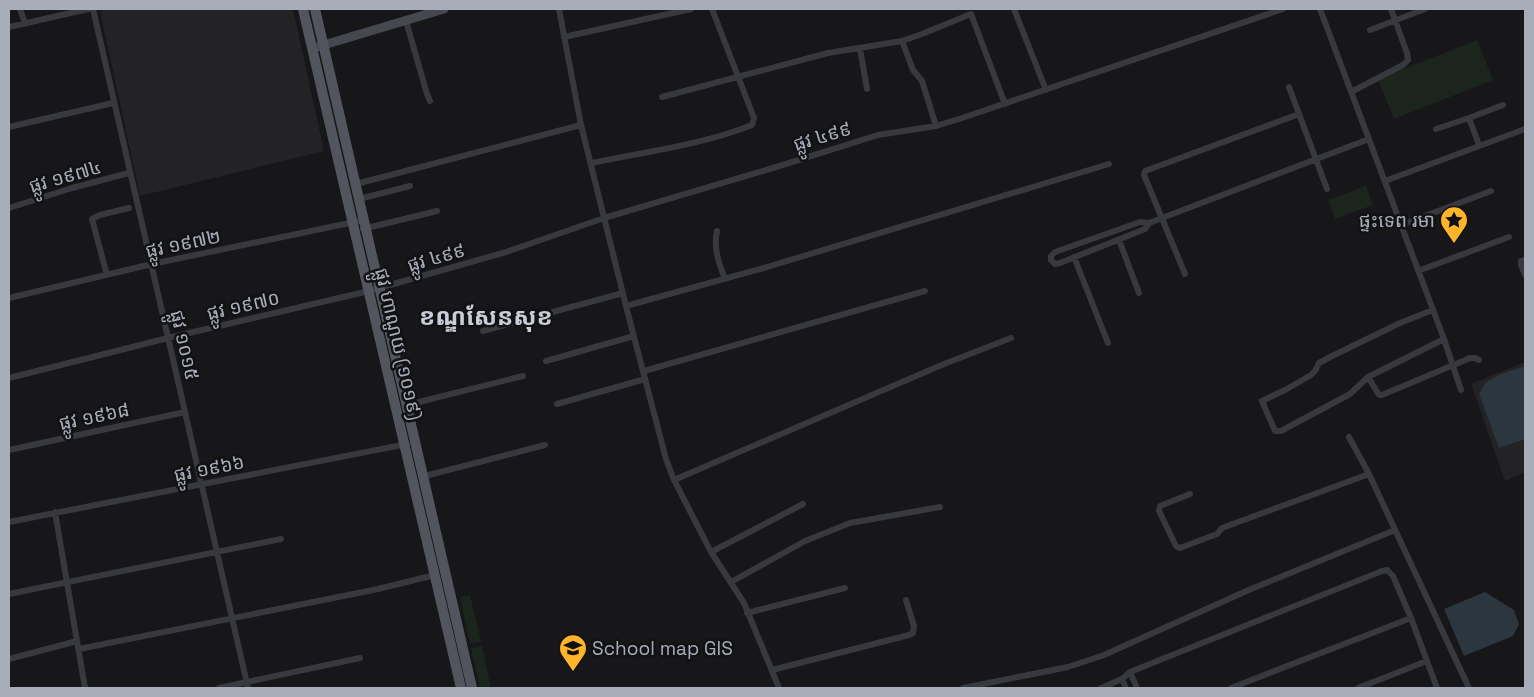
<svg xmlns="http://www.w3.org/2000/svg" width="1534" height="697" viewBox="0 0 1534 697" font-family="'Space Grotesk','Noto Sans Khmer',sans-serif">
  <rect width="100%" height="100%" fill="#171719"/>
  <path fill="#232326" d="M 108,9 L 293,9 L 324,151 L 140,196 L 100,11 Z
    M 1525,362 L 1525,472 L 1505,481 L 1471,384 Z"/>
  <path fill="#1c251d" d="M 1477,40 L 1493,80 L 1394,119 L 1378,79 Z
    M 1366,186 L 1373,205 L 1335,219 L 1328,200 Z
    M 470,595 L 481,641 L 470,644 L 460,597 Z
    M 482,646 L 491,688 L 480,688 L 471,648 Z"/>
  <path fill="#2b363e" d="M 1525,366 L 1525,439 L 1499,448 L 1479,394 L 1485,383 L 1501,374 Z
    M 1485,592 L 1514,610 L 1519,624 L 1513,636 L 1464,656 L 1444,609 Z"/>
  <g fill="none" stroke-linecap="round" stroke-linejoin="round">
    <path stroke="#37393e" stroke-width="6" d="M 20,9 L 25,23
      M 93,9 L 248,688
      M 559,9 L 581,125 L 627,310 L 666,459 L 674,480 L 711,552 L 744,603 L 779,688
      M 1014,9 L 1046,90
      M 1320,9 L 1444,339 L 1461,390
      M 406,21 L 427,94 L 430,101
      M 9,27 L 88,9
      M 1370,30 L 1425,9
      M 564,37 L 691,9
      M 902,41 L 913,70 L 922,81 L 936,126
      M 860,49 L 867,89
      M 1289,87 L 1327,189
      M 1351,92 L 1403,65 L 1408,60 L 1407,53 L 1391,9
      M 662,97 L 828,53 L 902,41 L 922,34 L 971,14 L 1005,104
      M 9,127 L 113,103
      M 1436,129 L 1469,118
      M 1479,145 L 1469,118 L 1503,105
      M 592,163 C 644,152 702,145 752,125 L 754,118 L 712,9
      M 1385,181 L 1525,129
      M 356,184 L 581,125
      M 359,199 L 410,186
      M 9,208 L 72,188 L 129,173
      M 1149,223 L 1145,229 L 1060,263 L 1055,264 L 1051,260 L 1051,256 L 1055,252 L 1140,222 L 1149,223 L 1162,218 L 1369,139
      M 1401,225 L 1491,191
      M 363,229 L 437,211
      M 717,231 C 713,247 719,264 725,279
      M 1119,240 L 1139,293
      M 1074,257 L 1108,343
      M 1525,260 L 1521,261 L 1521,265 L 1525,275
      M 1418,271 L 1509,237
      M 1185,274 L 1144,175 L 1145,171 L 1299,114
      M 107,275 L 92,219 L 100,215 L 129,208
      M 9,298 L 152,264 L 364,220
      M 626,306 L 767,267 L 1109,164
      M 1433,310 L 1400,323 L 1330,357 L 1319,363 L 1315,371 L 1311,375 L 1285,390 L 1262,401 L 1275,431 L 1281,431 L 1350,394 L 1368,377 L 1444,339
      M 483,331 L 623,293
      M 546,361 L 634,336
      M 644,371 L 925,291
      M 1368,377 L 1379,395 L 1382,395 L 1470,358 L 1475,358 L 1479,360
      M 9,378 L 168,338 L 369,291 L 506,252 L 604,218 L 773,168 L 878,135 L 936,126 L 959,119 L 1283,9
      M 557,404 L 645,379
      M 407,405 L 523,376
      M 1349,437 L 1369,474 L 1469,688
      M 9,450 L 185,412
      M 421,477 L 545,445
      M 674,480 L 944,364 L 1011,338
      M 1190,494 L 1160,506 L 1159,511 L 1176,546 L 1180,548 L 1217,534 L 1222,528 L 1369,474
      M 55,512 L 85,688
      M 9,522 L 407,444
      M 711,552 L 803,504
      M 731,582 L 805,541 L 850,523 L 940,507
      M 9,594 L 281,539
      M 747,613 L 845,588
      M 79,649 L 378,589 L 435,575
      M 9,659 L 77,641
      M 772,670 L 909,635 L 913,633 L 914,626 L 906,600
      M 1130,672 L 1137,688
      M 1122,679 L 1126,688
      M 219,688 L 360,658
      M 963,688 L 1068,667 L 1104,655 L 1251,589 L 1395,530
      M 1101,688 L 1122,679 L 1130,672 L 1382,571 L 1387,570 L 1393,576 L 1411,618 L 1437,688
      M 1231,688 L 1411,618
      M 1358,688 L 1427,661"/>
    <path stroke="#45484f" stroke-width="9" d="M 317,47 L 444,9"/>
    <path stroke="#53555e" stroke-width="10" d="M 303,9 L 461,688
      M 315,9 L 472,688"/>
  </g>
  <defs>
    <g id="sight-pin" transform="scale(1.4375)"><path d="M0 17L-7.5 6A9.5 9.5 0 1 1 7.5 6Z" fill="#ffb529" stroke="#121214"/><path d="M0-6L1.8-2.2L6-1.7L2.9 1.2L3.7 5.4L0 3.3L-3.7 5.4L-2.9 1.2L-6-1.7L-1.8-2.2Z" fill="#111"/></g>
    <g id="school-pin" transform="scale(1.4375)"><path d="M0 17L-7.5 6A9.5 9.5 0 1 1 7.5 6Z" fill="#ffb529" stroke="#121214"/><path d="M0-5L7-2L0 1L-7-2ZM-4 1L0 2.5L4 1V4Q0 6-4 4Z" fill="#111"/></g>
  </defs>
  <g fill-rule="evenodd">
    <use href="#sight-pin" x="1454" y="220"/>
    <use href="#school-pin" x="573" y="648"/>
  </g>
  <g text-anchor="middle" stroke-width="5" stroke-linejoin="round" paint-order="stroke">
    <g font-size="19" fill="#a8adba" stroke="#121214">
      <text transform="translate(822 136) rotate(-17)" y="7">ផ្លូវ ៤៩៩</text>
      <text transform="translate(65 176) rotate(-16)" y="7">ផ្លូវ ១៩៧៤</text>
      <text transform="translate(183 243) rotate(-12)" y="7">ផ្លូវ ១៩៧២</text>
      <text transform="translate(436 257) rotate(-16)" y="7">ផ្លូវ ៤៩៩</text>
      <text transform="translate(243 305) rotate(-13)" y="7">ផ្លូវ ១៩៧០</text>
      <text transform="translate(399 344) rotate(77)" y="7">ផ្លូវ ហាណូយ (១០១៩)</text>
      <text transform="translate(185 345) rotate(77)" y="7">ផ្លូវ ១០១៥</text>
      <text transform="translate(94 416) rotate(-12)" y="7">ផ្លូវ ១៩៦៨</text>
      <text transform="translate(209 468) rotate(-11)" y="7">ផ្លូវ ១៩៦៦</text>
    </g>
    <g font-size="19" fill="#a8adba" stroke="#121214" text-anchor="end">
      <text x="1435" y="227">ផ្ទះទេព រមា</text>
      <text x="592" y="655" text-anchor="start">School map GIS</text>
    </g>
    <g font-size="24" font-weight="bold" fill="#c9cdd6" stroke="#121214">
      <text x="486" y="325">ខណ្ឌសែនសុខ</text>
    </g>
  </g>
  <rect width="1534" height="697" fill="none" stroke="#a8adba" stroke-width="20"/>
</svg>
